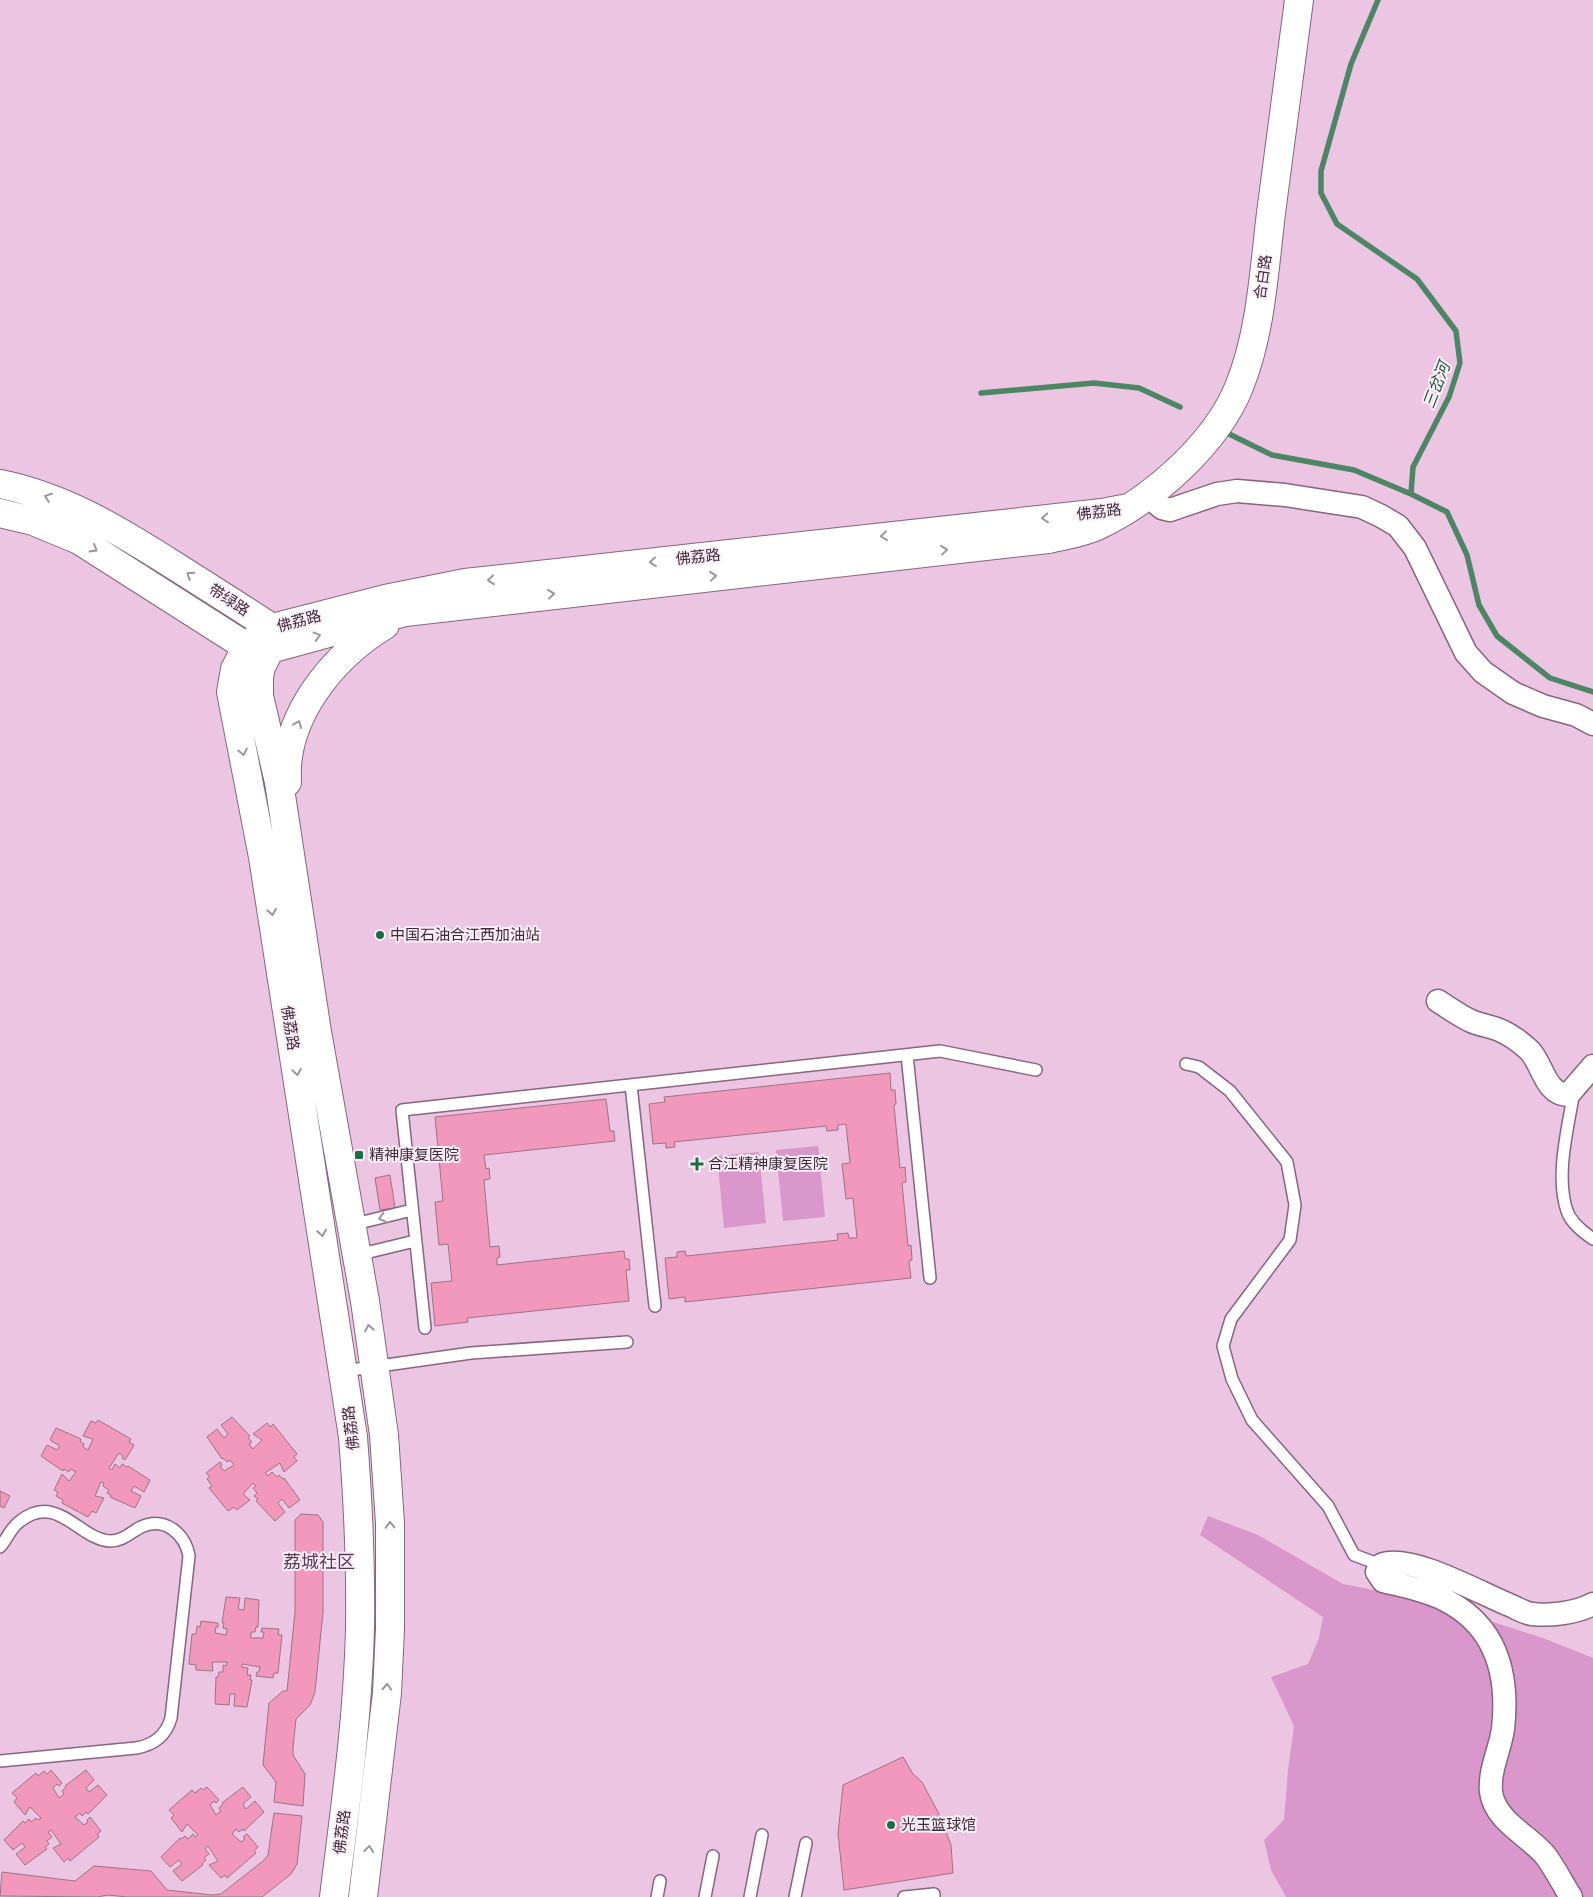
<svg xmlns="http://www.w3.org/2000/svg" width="1593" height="1897" viewBox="0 0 1593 1897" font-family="'Public Sans','Noto Sans SC',sans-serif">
  <rect width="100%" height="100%" fill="#ecc5e2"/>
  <path fill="#d997cb" d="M 818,1146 L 825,1217 L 783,1221 L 776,1150 Z
    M 759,1152 L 766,1223 L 724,1228 L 717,1156 Z
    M 1208,1516 L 1258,1535 L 1343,1584 L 1424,1600 L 1543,1638 L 1593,1658 L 1593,1897 L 1286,1897 L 1271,1870 L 1264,1840 L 1284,1820 L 1288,1770 L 1294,1726 L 1271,1677 L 1308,1664 L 1319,1638 L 1323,1617 L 1200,1535 Z"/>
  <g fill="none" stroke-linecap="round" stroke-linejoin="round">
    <path stroke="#4d8664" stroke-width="5.5" d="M 1378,0 L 1351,64 L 1321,171 L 1321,193 L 1337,224 L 1417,279 L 1456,331 L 1460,363 L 1449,397 L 1413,467 L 1411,494 L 1447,512 L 1467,555 L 1479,605 L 1497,636 L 1550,678 L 1593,692
      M 981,393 L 1094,383 L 1139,388 L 1180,407
      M 1227,433 L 1272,455 L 1354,470 L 1411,494"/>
  </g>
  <path fill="#f298bc" stroke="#9d7383" d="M 890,1073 L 891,1090 L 895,1090 L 896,1104 L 894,1105 L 900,1168 L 905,1167 L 906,1182 L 902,1183 L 908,1246 L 911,1245 L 912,1260 L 909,1261 L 911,1278 L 685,1302 L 685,1297 L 669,1299 L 665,1258 L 677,1257 L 677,1252 L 685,1251 L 686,1256 L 838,1240 L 837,1234 L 848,1233 L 849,1238 L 857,1238 L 853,1198 L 846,1199 L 842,1164 L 850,1163 L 846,1124 L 838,1125 L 838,1130 L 827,1131 L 826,1126 L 674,1142 L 675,1147 L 666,1148 L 666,1143 L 653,1144 L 649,1104 L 665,1102 L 664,1097 Z
    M 606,1099 L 610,1131 L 614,1131 L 615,1141 L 484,1155 L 486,1169 L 489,1168 L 490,1179 L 484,1180 L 490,1247 L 499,1246 L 500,1257 L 497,1258 L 497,1265 L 624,1251 L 625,1259 L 629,1259 L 630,1270 L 626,1270 L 629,1301 L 467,1318 L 468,1322 L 435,1326 L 431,1283 L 452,1281 L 448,1244 L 439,1245 L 435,1202 L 443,1201 L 435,1117 Z
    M 390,1175 L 395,1208 L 380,1210 L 375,1178 Z
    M 232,1417 L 250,1436 L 248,1438 L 252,1442 L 249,1444 L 253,1449 L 262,1440 L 253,1434 L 267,1423 L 270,1427 L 273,1424 L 297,1454 L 294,1457 L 297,1461 L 284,1472 L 280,1463 L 265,1473 L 268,1476 L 272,1472 L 277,1477 L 279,1475 L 283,1479 L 284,1478 L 300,1500 L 289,1508 L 282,1499 L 278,1503 L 285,1512 L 275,1521 L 256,1501 L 258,1499 L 254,1496 L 257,1493 L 253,1488 L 256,1486 L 253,1483 L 243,1494 L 250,1500 L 237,1510 L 234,1507 L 228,1511 L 209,1488 L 212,1486 L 207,1479 L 210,1477 L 206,1473 L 220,1462 L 222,1465 L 220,1466 L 224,1471 L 234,1465 L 230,1460 L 227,1462 L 223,1458 L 222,1459 L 207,1437 L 217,1429 L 224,1438 L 228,1434 L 221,1425 Z
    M 98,1420 L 131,1439 L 129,1442 L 134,1445 L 125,1460 L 122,1458 L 123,1456 L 119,1453 L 109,1468 L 112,1470 L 115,1464 L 120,1468 L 122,1464 L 127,1467 L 128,1466 L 150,1480 L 144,1492 L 134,1486 L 131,1491 L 141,1496 L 135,1508 L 110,1497 L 111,1495 L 107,1493 L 109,1490 L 103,1486 L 104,1483 L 101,1482 L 95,1496 L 104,1498 L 96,1513 L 92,1511 L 88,1517 L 62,1503 L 63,1500 L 56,1496 L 58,1492 L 54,1490 L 62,1474 L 69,1481 L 76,1472 L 71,1469 L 69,1472 L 64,1469 L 63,1471 L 41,1456 L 47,1445 L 57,1450 L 60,1446 L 50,1440 L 56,1428 L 81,1439 L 80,1441 L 84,1444 L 83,1447 L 88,1450 L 93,1439 L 83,1436 L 91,1421 L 96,1423 Z
    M 0,1491 L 10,1496 L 4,1508 L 0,1506 Z
    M 301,1514 L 318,1515 L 323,1522 L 323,1612 L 315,1692 L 310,1705 L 296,1719 L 293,1748 L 293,1755 L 305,1774 L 303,1806 L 274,1802 L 276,1782 L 263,1765 L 269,1703 L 283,1691 L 287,1691 L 295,1612 L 295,1520 Z
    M 226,1597 L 240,1598 L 238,1609 L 244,1610 L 245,1598 L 259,1600 L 258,1627 L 256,1627 L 255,1632 L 251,1632 L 251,1638 L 263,1638 L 264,1632 L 261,1632 L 262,1628 L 279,1629 L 278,1635 L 282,1635 L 278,1673 L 274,1673 L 273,1678 L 256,1676 L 257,1672 L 259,1672 L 260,1667 L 242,1664 L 242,1667 L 248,1668 L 247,1675 L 251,1675 L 250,1680 L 252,1680 L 247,1707 L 234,1706 L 235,1694 L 230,1694 L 229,1705 L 215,1704 L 216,1677 L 218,1677 L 219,1672 L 223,1672 L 223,1665 L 226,1666 L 227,1662 L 212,1662 L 213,1671 L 196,1670 L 196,1665 L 189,1664 L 192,1634 L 196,1634 L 197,1626 L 200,1627 L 201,1621 L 218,1623 L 218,1627 L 216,1627 L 215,1633 L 226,1635 L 227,1629 L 223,1628 L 224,1623 L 222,1623 Z
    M 903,1757 L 913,1774 L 922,1782 L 940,1816 L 951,1845 L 953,1873 L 844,1890 L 838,1834 L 843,1785 Z
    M 51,1770 L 62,1783 L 59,1786 L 57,1784 L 53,1788 L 59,1798 L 64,1794 L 62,1791 L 66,1787 L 65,1786 L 86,1770 L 94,1780 L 86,1788 L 89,1792 L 98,1785 L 107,1795 L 88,1814 L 86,1812 L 82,1816 L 80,1813 L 75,1817 L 84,1825 L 88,1822 L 87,1820 L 90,1817 L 101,1831 L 97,1834 L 99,1837 L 70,1861 L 68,1858 L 64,1862 L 53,1848 L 61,1844 L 51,1830 L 48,1832 L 52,1837 L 47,1841 L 49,1844 L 45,1847 L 47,1849 L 25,1865 L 16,1854 L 25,1847 L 22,1843 L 13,1850 L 4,1840 L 23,1821 L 25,1823 L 29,1819 L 31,1822 L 36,1818 L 38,1820 L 41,1818 L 30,1807 L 25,1815 L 14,1802 L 17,1798 L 12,1793 L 36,1773 L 38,1776 L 44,1771 L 47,1774 Z
    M 207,1787 L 219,1800 L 216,1803 L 214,1801 L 210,1805 L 216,1815 L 221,1811 L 219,1808 L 223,1804 L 222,1803 L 243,1787 L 251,1797 L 243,1804 L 246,1809 L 255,1801 L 264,1812 L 244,1831 L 243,1829 L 239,1832 L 236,1829 L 232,1834 L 241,1842 L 245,1839 L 243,1837 L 247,1834 L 258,1847 L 254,1851 L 256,1853 L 227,1878 L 225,1875 L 221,1878 L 209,1865 L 218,1861 L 208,1846 L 205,1849 L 209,1854 L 204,1858 L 206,1860 L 202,1864 L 203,1865 L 182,1881 L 173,1871 L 182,1864 L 179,1860 L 170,1867 L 161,1857 L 180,1838 L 181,1839 L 185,1836 L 188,1839 L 193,1834 L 195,1837 L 198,1835 L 187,1824 L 182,1832 L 171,1818 L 174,1815 L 169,1810 L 192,1790 L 195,1793 L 201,1788 L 203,1790 Z
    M 274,1813 L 302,1816 L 297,1864 L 291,1874 L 262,1897 L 127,1897 L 108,1895 L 97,1897 L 0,1896 L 2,1872 L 75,1881 L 94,1866 L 151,1871 L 167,1890 L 212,1895 L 221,1894 L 263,1861 L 268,1855 Z"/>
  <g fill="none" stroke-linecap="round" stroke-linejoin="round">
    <g stroke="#886580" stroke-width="14">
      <path id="service" d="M 907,1055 L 930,1278
        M 1186,1064 L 1199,1067 L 1230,1091 L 1287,1162 L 1295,1205 L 1290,1240 L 1231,1319 L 1223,1346 L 1232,1379 L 1252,1420 L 1328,1506 L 1354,1555 L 1381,1565
        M 631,1085 L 655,1306
        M 1574,1091 C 1568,1128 1555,1175 1567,1211 C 1571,1223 1583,1232 1593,1239
        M 351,1225 L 412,1210
        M 357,1255 L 415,1241
        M 425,1328 L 402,1110 L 940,1051 L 1036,1070
        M 344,1371 L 471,1353 L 627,1342
        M 0,1547 C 7,1539 10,1529 19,1522 C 57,1491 78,1539 110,1541 C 123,1541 131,1532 141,1527 C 165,1516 185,1534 189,1556 L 171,1718 C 166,1736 154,1745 136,1748 L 0,1761
        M 657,1897 L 660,1881
        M 705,1897 L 713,1856
        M 750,1897 L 762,1835
        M 795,1897 L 806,1843
        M 904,1897 L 934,1894 L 934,1897"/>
    </g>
    <g stroke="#886580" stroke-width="25">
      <path id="minor" d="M 1147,495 L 1162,508 L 1170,510 L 1217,494 L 1237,491 L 1285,495 L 1362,507 L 1381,516 L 1398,526 L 1415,548 L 1466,653 L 1483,672 L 1513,693 L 1543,706 L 1576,715 L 1593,724
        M 1438,1001 C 1449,1008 1460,1016 1471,1021 C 1480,1025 1489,1026 1497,1029 C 1508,1033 1522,1043 1530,1051 C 1543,1065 1545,1094 1568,1095 L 1593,1066
        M 1571,1897 C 1562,1883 1555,1868 1545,1855 C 1528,1835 1495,1821 1491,1792 C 1489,1770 1500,1750 1503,1729 C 1509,1675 1497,1626 1445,1600 C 1426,1590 1403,1586 1383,1581 L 1377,1572 L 1381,1565 C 1409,1553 1478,1592 1507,1604 C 1515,1607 1524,1613 1532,1614 C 1551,1616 1576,1613 1593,1604"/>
    </g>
    <g stroke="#886580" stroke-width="30">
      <path id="secondary" d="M 0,484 C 65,497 120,531 175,566 C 208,587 240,607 272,628 L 270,649 L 261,667 L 259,677 L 259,696 L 279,782 L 317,1032 L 365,1301 L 384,1435 L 390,1523 L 390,1629 L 387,1693 L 363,1897
        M 0,513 L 33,521 L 79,540 L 247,647 L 270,649 L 405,612 L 1048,539 C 1065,535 1083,533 1099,525 C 1153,499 1216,444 1239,387 C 1261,333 1264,271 1271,213 C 1280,142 1289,71 1299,0
        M 287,782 C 283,717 332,657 385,625
        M 334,1897 C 345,1808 358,1718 360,1628 C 361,1564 358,1501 353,1437 L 263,857 L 231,692 L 235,669 L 247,647 L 262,633 L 272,628 L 385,599 L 465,583 L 1102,513 L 1128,508"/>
    </g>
    <use href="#service" stroke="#fff" stroke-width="11"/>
    <use href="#minor" stroke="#fff" stroke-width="22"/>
    <use href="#secondary" stroke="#fff" stroke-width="28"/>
  </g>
  <defs><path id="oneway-chevron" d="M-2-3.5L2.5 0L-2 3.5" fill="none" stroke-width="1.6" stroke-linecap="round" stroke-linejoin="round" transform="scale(1.25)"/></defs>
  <g stroke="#9d969c">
    <use href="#oneway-chevron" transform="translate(48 497) rotate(-159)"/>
    <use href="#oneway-chevron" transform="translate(1045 518) rotate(175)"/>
    <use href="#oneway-chevron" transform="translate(884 536) rotate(174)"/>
    <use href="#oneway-chevron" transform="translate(94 549) rotate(30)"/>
    <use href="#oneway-chevron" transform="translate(944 550) rotate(-6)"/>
    <use href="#oneway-chevron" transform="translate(653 562) rotate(174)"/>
    <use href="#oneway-chevron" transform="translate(190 575) rotate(-147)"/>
    <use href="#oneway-chevron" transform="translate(713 576) rotate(-6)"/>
    <use href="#oneway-chevron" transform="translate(491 580) rotate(174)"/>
    <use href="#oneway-chevron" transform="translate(551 594) rotate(-6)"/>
    <use href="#oneway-chevron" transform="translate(317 636) rotate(-15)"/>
    <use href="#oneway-chevron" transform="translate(298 724) rotate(-68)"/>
    <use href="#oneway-chevron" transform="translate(243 752) rotate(78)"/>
    <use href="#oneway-chevron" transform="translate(272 912) rotate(81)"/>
    <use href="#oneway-chevron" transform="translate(297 1072) rotate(81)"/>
    <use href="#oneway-chevron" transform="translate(382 1218) rotate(166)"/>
    <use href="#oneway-chevron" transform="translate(322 1233) rotate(81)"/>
    <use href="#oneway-chevron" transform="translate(369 1328) rotate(-99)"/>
    <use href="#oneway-chevron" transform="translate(390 1525) rotate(-91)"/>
    <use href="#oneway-chevron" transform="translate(387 1687) rotate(-87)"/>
    <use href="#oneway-chevron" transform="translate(369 1849) rotate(-83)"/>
  </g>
  <g fill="#1a6f42" stroke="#feeefa" stroke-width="2">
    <circle cx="380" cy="935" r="5"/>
    <rect x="354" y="1150" width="10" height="10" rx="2.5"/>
    <path d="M694.5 1156.5h5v5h5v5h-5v5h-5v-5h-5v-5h5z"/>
    <circle cx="891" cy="1825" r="5"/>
  </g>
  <g text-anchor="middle" stroke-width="4" stroke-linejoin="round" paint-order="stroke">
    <g font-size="15" fill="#3b2c38" stroke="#feeefa">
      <text transform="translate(1263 277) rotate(-82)" y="5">合白路</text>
      <text transform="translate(1099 512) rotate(-7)" y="5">佛荔路</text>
      <text transform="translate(698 557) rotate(-6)" y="5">佛荔路</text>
      <text transform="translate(229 600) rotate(33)" y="5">带绿路</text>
      <text transform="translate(299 621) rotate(-15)" y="5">佛荔路</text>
      <text transform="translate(290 1028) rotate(81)" y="5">佛荔路</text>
      <text transform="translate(351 1428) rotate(-97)" y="5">佛荔路</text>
      <text transform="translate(342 1832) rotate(-83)" y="5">佛荔路</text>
    </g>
    <g font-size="15" fill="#3b2c38" stroke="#feeefa" text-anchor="start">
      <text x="390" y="940">中国石油合江西加油站</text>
      <text x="369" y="1160">精神康复医院</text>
      <text x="708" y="1169">合江精神康复医院</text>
      <text x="901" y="1830">光玉篮球馆</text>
    </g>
    <g font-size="16" font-style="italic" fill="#125330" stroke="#feeefa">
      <text transform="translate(1436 385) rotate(-69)" y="6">三岔河</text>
    </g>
    <g font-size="18" fill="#5a3a53" stroke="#feeefa">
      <text x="319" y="1568">荔城社区</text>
    </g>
  </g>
</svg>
